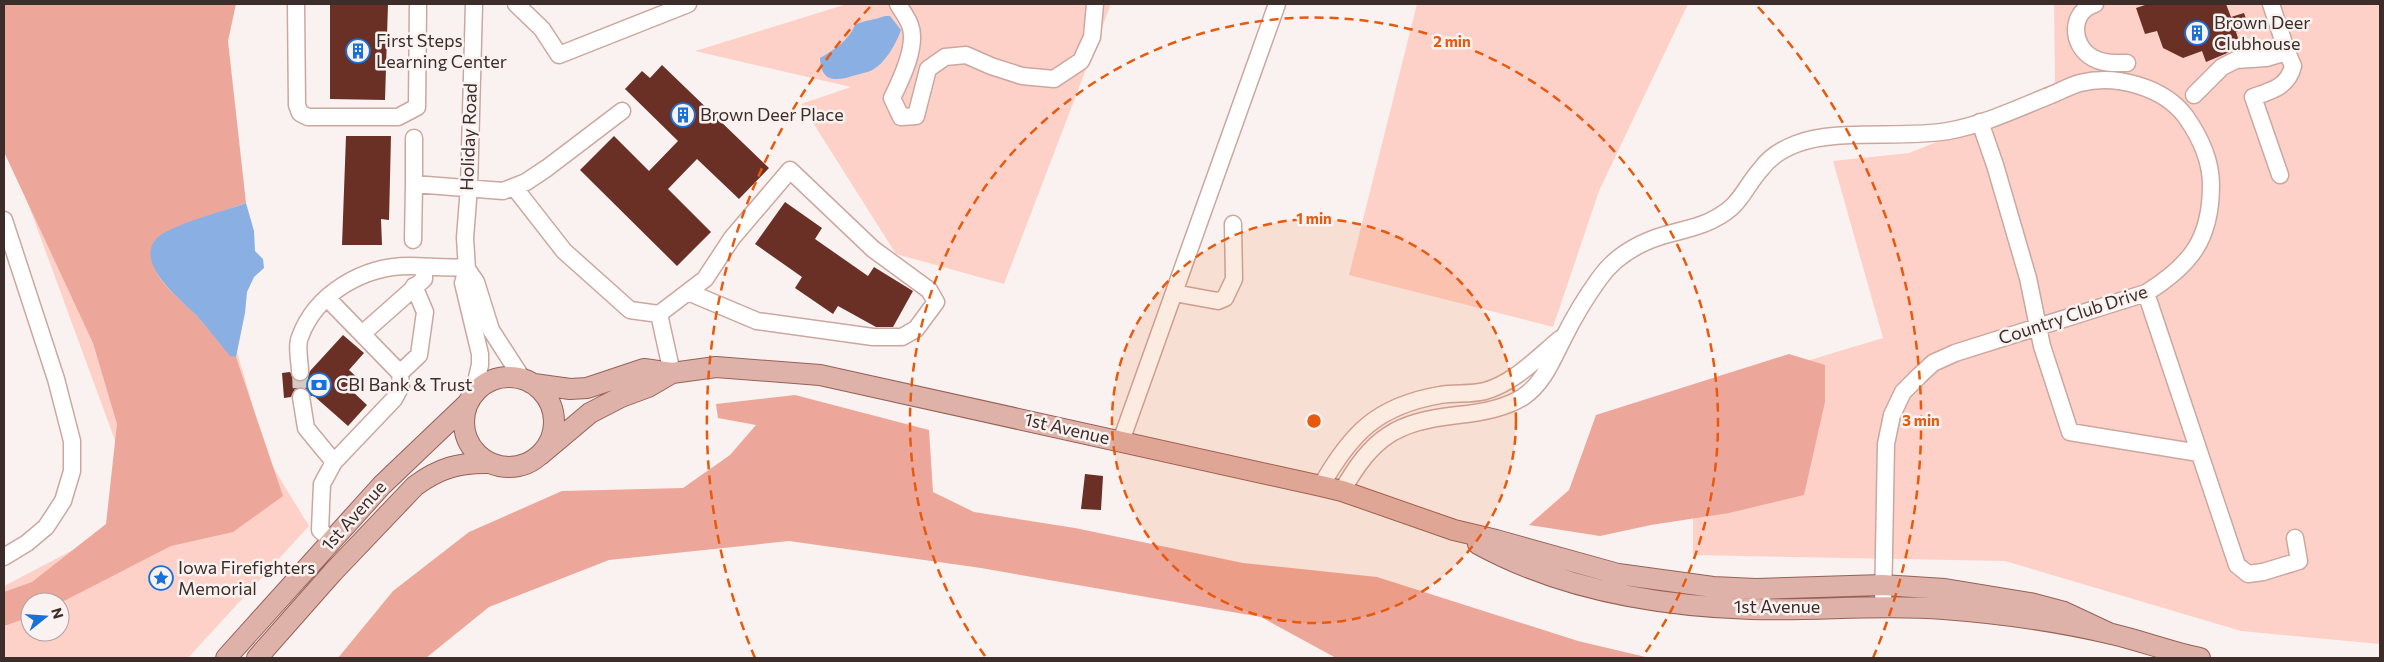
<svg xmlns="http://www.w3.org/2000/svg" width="2384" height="662" viewBox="0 0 2384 662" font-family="Commissioner,sans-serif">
  <rect width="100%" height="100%" fill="#faf2f0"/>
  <path fill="#fed1c8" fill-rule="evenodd" d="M 4,4 L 152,58 L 268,459 L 309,526 L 188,658 L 4,658 L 4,586 L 142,514 L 4,138 ZM 30,602 L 60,602 L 60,632 L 30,632 Z
    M 847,4 L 1111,4 L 1004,284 L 896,254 L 801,104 L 851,87 L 695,51 Z
    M 1417,4 L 1691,4 L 1688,4 L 1599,191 L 1553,327 L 1349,275 Z
    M 2054,4 L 2380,4 L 2380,644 L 2241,631 L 2005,561 L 1693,555 L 1693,514 L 1677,400 L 1883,338 L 1833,161 L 1909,153 L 2011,112 L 2055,84 Z"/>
  <path fill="#eda79a" d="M 4,4 L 236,4 L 228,41 L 246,203 L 194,221 L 173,229 L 154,241 C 143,273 175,294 195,314 C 207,327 218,342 230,355 L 236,357 L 283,496 L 233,532 L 171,546 L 60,603 L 30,602 L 30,617 L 4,626 L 4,592 L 32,582 L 106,524 L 117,424 L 93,343 L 4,152 Z
    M 1789,354 L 1825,365 L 1825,402 L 1804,495 L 1729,513 L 1651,525 L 1600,536 L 1529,525 L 1569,490 L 1596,415 Z
    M 795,395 L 929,430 L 933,492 L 974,512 L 1075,528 L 1243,563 L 1377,577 L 1578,641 L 1650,658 L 1336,658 L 1261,617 L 981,568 L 789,541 L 609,560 L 489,607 L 426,658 L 338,658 L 393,591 L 469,532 L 562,491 L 683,488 L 730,455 L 756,425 L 718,418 L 716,404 Z"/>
  <path fill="#8aafe3" d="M 885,16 L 890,16 L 901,30 C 897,42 887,59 878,66 C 871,72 864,73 856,75 C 837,81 821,84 820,58 C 834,50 849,40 855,25 C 864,20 875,20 885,16 Z
    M 246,203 L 254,231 L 255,251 L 263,259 L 264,268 L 254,277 L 247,292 L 245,313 L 236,357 L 230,356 C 218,342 208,328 196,315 C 181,300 136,265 155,240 C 167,225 226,211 246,203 Z"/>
  <path fill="#6a3026" d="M 330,4 L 388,4 L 385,100 L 330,99 Z
    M 2148,4 L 2226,4 L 2231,17 L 2244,13 L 2249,27 L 2236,32 L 2242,50 L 2232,51 L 2206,62 L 2202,51 L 2183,58 L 2163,48 L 2157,31 L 2145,34 L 2136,8 Z
    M 662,65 L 769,168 L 739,199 L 697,159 L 668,189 L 711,232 L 677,266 L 580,170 L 614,136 L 649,171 L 678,141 L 625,89 L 642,71 L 650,78 Z
    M 346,136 L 391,136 L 389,220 L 381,219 L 382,245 L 342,245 Z
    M 785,202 L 822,228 L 815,239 L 868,276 L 874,267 L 913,291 L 893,327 L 876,327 L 838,306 L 833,314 L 795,288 L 802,277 L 755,244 Z
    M 343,335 L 364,353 L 349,370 L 360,380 L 351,390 L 367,405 L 348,426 L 314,396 L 311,396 L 305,388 L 295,389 L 291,397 L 284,398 L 282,373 L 290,372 L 296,381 L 306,380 L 310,371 Z
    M 1085,474 L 1103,476 L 1101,510 L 1081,509 Z"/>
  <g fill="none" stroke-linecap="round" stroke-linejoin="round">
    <path stroke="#d4cbc8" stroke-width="16" stroke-dasharray="16 8" stroke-linecap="butt" d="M 300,372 L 301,397"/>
    <g stroke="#cca7a0" stroke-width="19">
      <path id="minor" d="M 296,4 L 297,105 L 300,113 L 308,117 L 398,117 L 417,107 L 418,4
        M 516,4 L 542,29 L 559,55 L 688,4
        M 898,4 C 902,11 907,17 910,25 C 918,45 901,80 892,98 L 901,117 L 916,116 L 928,69 L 945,57 L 966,55 L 991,66 L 1022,76 L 1054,79 L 1081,61 L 1092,37 L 1095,4
        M 2095,4 C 2070,12 2070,45 2093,58 C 2104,64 2115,63 2127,63
        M 2194,95 L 2222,67 L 2236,60 L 2266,58 L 2287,52 L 2271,4
        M 1980,122 L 1995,165 L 2028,278 L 2042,346 L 2070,432 L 2199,453
        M 414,138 L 414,184
        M 2280,175 L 2253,97 C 2271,91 2288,87 2293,66 L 2287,52
        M 514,187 L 564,251 L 630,310 L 659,314 L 705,279 L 732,238 L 790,170 L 873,249 L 929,290 L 936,302 L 916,329 L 902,337 L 873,337 L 757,321 L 688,292
        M 4,220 L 56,379 L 72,441 L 72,471 L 63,501 L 46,527 L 27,543 L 4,557
        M 413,240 L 414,184 L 503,191 L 526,182 L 547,168 L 622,111
        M 467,269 L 476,282 L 491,330 L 522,378
        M 1174,293 L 1218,301 L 1225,298 L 1234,279 L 1233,224
        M 2146,293 L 2237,565 L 2248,574 L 2263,572 L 2299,561 L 2295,538
        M 327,298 L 400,373 L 401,386 L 394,399 L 334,462 L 322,484 L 320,530 L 332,541
        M 659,314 L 672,373
        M 362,334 L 424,279 L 424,267
        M 300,372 C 300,362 296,346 300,337 C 316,293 364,266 409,266 C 428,266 447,269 467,267
        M 400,373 L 419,355 L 425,312 L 414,286
        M 473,394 L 480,365 L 480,354 L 463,283 L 467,269 L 465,238 L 469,187 L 474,4
        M 301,397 L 306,428 L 334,462
        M 1121,441 L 1277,4
        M 1321,486 C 1351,433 1377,406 1440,395 C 1455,392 1470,395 1485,391 C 1514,383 1537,358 1560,339
        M 1342,491 C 1373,437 1395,422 1458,415 C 1480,413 1504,409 1523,397 C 1544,383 1553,358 1564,337 C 1574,317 1586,297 1599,279 C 1617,253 1646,239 1676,232 C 1690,228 1703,226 1716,218 C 1742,204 1744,188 1761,169 C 1769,158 1783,149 1796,144 C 1836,128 1902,139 1948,131 C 1982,125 2014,110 2046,97 C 2057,93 2069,86 2080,83 C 2116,74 2164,87 2186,117 C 2200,137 2211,159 2211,185 C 2211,239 2191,265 2146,293 L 1955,353 L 1933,363 L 1919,376 L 1903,392 L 1892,415 L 1886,444 L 1883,606"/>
    </g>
    <g stroke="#976157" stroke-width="22">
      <path id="major" d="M464 422a45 45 0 1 1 90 0a45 45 0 1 1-90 0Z
        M 534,384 L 570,389 L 587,388 L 644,369 L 672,373
        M 540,455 L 590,413 L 621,397 L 648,387 L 672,373 L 716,367 L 820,375 L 1321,486 L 1342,491 L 1454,530 L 1496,540 L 1618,574 L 1713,587 L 1756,589 L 1882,585 L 1945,589 L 2030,603 L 2064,612 L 2111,634
        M 1478,544 C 1560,589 1658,606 1751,609 C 1816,611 1880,604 1944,609 C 1997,613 2061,622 2112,634 C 2142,641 2170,652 2200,658
        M 226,658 L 382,485 L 468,403
        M 257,658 L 333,572 L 415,486 C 439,468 460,462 491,463"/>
    </g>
    <use href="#minor" stroke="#fff" stroke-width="16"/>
    <use href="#major" stroke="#deb1a9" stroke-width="20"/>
  </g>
  <circle cx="1314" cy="421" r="202" fill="#e8590c" fill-opacity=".12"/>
  <g fill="none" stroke="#e8590c" stroke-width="2.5" stroke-dasharray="9 6">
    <circle cx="1314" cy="421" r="202"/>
    <path d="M985 656A404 404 0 1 1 1643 656"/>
    <path d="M755 658A607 607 0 0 1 870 7M1758 7A607 607 0 0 1 1873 658"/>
  </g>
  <defs>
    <g id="building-ring" transform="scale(1.25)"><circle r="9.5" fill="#faf2f0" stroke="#1870d9" stroke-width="1.5"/><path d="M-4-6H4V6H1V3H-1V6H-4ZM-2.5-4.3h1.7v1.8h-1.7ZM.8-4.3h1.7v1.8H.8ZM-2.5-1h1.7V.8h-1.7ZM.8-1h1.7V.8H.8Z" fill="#1870d9"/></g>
    <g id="bank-ring" transform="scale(1.25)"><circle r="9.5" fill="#faf2f0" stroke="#1870d9" stroke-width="1.5"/><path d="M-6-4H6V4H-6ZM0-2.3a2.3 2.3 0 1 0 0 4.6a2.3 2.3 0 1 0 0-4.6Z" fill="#1870d9"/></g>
    <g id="sight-ring" transform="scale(1.25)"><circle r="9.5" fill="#faf2f0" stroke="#1870d9" stroke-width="1.5"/><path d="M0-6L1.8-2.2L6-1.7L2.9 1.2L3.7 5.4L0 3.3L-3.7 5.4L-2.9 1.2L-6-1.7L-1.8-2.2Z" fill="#1870d9"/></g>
  </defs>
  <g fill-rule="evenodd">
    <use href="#building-ring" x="2197" y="33"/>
    <use href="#building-ring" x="358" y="51"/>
    <use href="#building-ring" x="683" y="115"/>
    <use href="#bank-ring" x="319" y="385"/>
    <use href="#sight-ring" x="161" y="578"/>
  </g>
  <g text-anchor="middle" stroke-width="5" stroke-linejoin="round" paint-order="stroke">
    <g font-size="18" fill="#3c2d2a" stroke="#faf2f0" text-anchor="start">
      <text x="2214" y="29">Brown Deer<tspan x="2214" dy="21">Clubhouse</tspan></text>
      <text x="376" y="47">First Steps<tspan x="376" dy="21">Learning Center</tspan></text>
      <text x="700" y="121">Brown Deer Place</text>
      <text x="336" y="391">CBI Bank &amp; Trust</text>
      <text x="178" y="574">Iowa Firefighters<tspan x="178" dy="21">Memorial</tspan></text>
    </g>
    <g font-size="18" fill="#3c2d2a" stroke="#faf2f0">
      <text transform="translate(469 137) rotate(-88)" y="6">Holiday Road</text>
      <text transform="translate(2073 315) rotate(-18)" y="6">Country Club Drive</text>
      <text transform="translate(1067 429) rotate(13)" y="6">1st Avenue</text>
      <text transform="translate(354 516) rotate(-48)" y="6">1st Avenue</text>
      <text x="1777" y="613">1st Avenue</text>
    </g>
  </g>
  <circle cx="1314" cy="421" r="8" fill="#e8590c" stroke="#faf2f0" stroke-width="2.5"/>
  <g font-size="15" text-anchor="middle" font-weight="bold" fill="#e8590c" stroke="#faf2f0" stroke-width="5" stroke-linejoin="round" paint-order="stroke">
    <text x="1452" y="47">2 min</text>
    <text x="1314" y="224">1 min</text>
    <text x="1921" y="426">3 min</text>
  </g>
  <rect width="2384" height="662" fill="none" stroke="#3c2d2a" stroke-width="10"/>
  <g transform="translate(45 617) rotate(73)"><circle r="24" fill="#faf2f0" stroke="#aea3a1"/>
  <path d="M0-4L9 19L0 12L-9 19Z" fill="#1870d9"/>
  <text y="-8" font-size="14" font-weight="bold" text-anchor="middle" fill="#3c2d2a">N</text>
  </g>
</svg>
